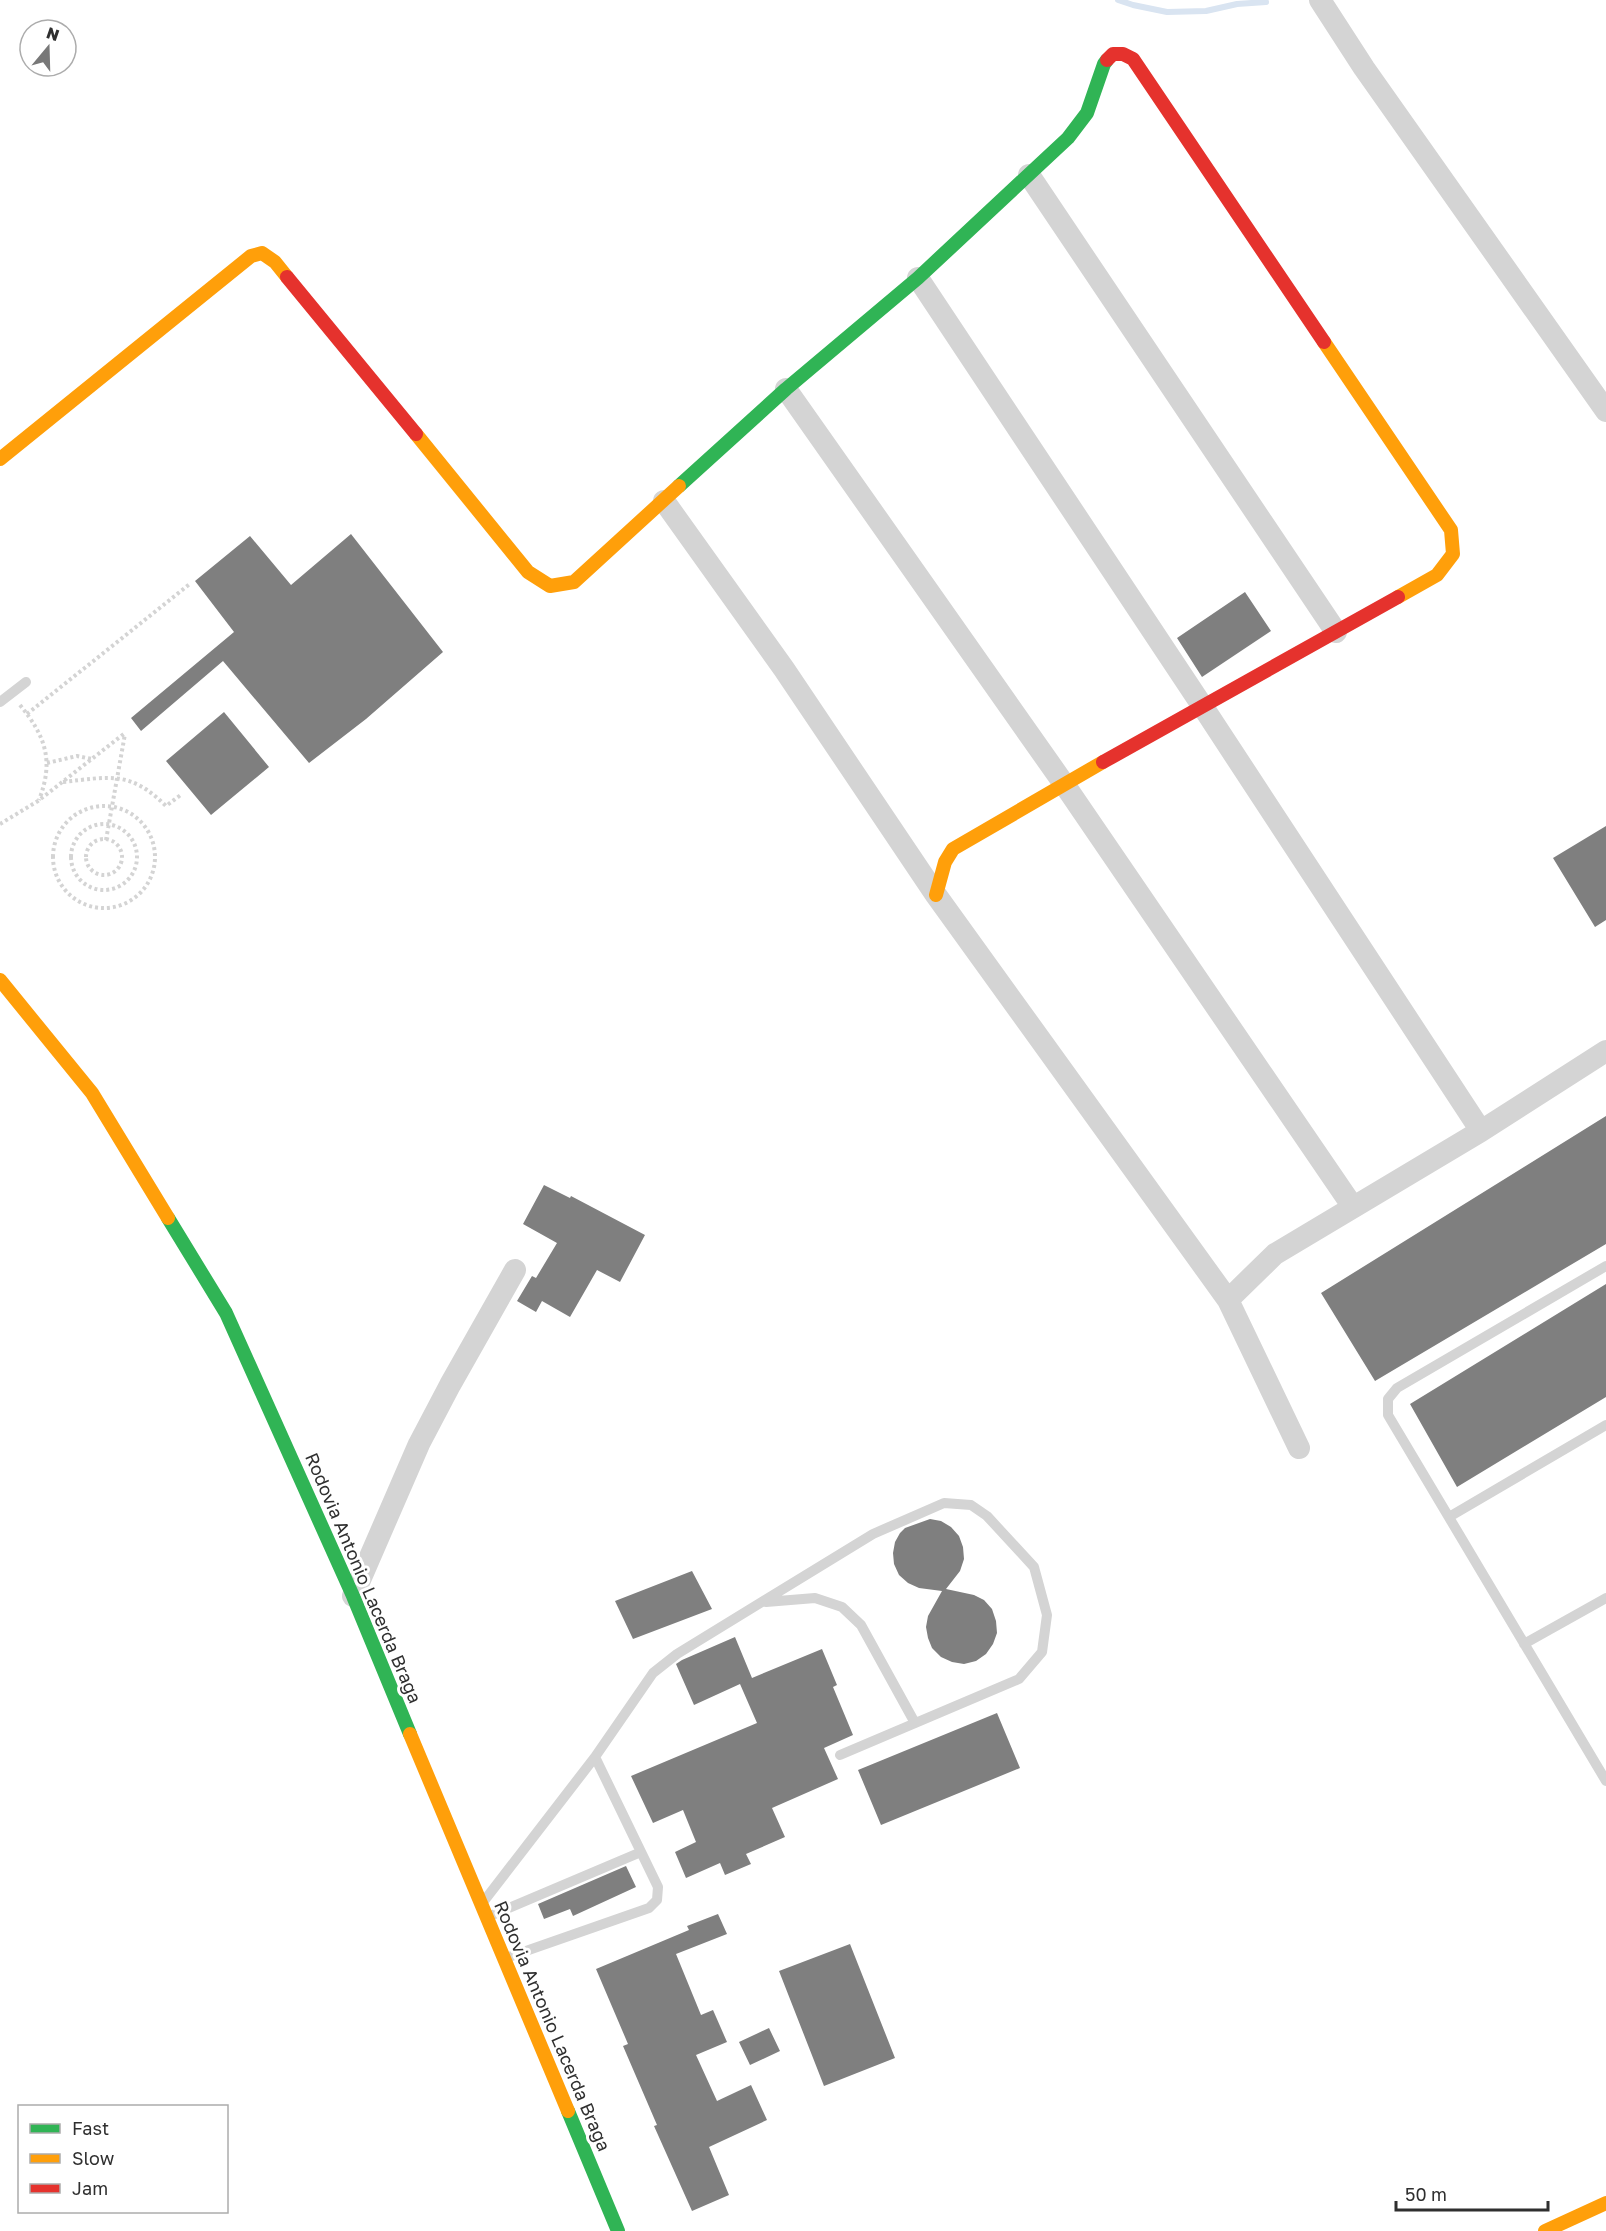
<svg xmlns="http://www.w3.org/2000/svg" width="1606" height="2231" viewBox="0 0 1606 2231" font-family="'Golos Text',sans-serif">
  <rect width="100%" height="100%" fill="#fff"/>
  <g fill="none" stroke-linecap="round" stroke-linejoin="round">
    <path stroke="#d9e4f1" stroke-width="6" d="M 1118,0 L 1133,5 L 1167,12 L 1206,11 L 1237,4 L 1266,2"/>
  </g>
  <path fill="#7f7f7f" d="M 351,534 L 443,652 L 366,719 L 309,763 L 223,661 L 141,731 L 131,718 L 234,632 L 195,581 L 250,536 L 291,585 Z
    M 1245,592 L 1271,631 L 1202,677 L 1177,638 Z
    M 224,712 L 269,767 L 211,815 L 166,761 Z
    M 1606,826 L 1606,920 L 1595,927 L 1553,858 Z
    M 1606,1116 L 1606,1244 L 1375,1381 L 1321,1293 Z
    M 544,1185 L 570,1198 L 571,1196 L 645,1235 L 620,1282 L 597,1270 L 570,1317 L 542,1301 L 536,1312 L 517,1301 L 532,1276 L 536,1278 L 557,1243 L 523,1224 Z
    M 1606,1284 L 1606,1397 L 1457,1487 L 1410,1404 Z
    M 930,1519 L 941,1521 L 951,1527 L 959,1536 L 963,1547 L 964,1559 L 960,1571 L 946,1589 L 974,1595 L 984,1600 L 992,1609 L 996,1621 L 997,1633 L 993,1644 L 986,1654 L 976,1661 L 964,1664 L 952,1662 L 941,1657 L 932,1648 L 928,1638 L 926,1627 L 928,1616 L 942,1591 L 919,1588 L 908,1583 L 899,1575 L 894,1564 L 893,1553 L 895,1542 L 900,1533 L 905,1528 Z
    M 692,1571 L 712,1609 L 633,1639 L 615,1601 Z
    M 735,1637 L 752,1678 L 822,1649 L 837,1685 L 833,1687 L 853,1735 L 824,1748 L 838,1779 L 772,1808 L 785,1837 L 746,1854 L 751,1864 L 725,1875 L 720,1863 L 686,1878 L 675,1852 L 696,1842 L 683,1810 L 653,1823 L 631,1776 L 757,1723 L 740,1684 L 694,1705 L 676,1664 L 682,1660 Z
    M 997,1713 L 1020,1768 L 881,1825 L 858,1770 Z
    M 626,1866 L 636,1887 L 573,1916 L 570,1909 L 544,1919 L 538,1904 Z
    M 718,1914 L 727,1934 L 676,1954 L 701,2015 L 713,2010 L 727,2042 L 696,2055 L 717,2101 L 751,2085 L 767,2120 L 709,2147 L 729,2195 L 692,2211 L 654,2126 L 657,2125 L 623,2046 L 628,2044 L 596,1969 L 689,1930 L 687,1926 Z
    M 850,1944 L 895,2058 L 824,2086 L 779,1971 Z
    M 769,2028 L 780,2051 L 750,2065 L 739,2042 Z"/>
  <g fill="none" stroke-linecap="round" stroke-linejoin="round">
    <path stroke="#d4d4d4" stroke-width="4" stroke-dasharray="3 3" stroke-linecap="butt" d="M 20,705 C 46,737 54,761 39,800
      M 27,714 L 191,583
      M 47,763 L 77,756 L 92,759
      M 63,782 C 109,777 130,770 166,806 L 182,794
      M53 857a51 51 0 1 1 102 0a51 51 0 1 1-102 0Z
      M 0,824 L 38,801 L 125,733
      M71 857a33 33 0 1 1 66 0a33 33 0 1 1-66 0Z
      M86 857a18 18 0 1 1 36 0a18 18 0 1 1-36 0Z
      M 106,840 L 125,734"/>
    <path stroke="#d4d4d4" stroke-width="10" d="M 0,702 L 26,682
      M 1606,1266 L 1397,1388 L 1388,1399 L 1388,1415 L 1606,1781
      M 1449,1517 L 1606,1425
      M 766,1602 L 815,1598 L 842,1607 L 861,1625 L 915,1723
      M 1524,1644 L 1606,1598
      M 484,1901 L 595,1757 L 653,1673 L 677,1654 L 873,1534 L 944,1503 L 971,1505 L 987,1516 L 1034,1567 L 1047,1615 L 1042,1652 L 1019,1679 L 840,1755
      M 490,1916 L 641,1852
      M 506,1958 L 649,1908 L 657,1900 L 658,1887 L 595,1757"/>
    <path stroke="#d4d4d4" stroke-width="22" d="M 1320,0 L 1364,68 L 1606,411
      M 1029,175 L 1336,632
      M 918,278 L 1203,707 L 1481,1131
      M 786,389 L 1064,784 L 1353,1207
      M 664,501 L 784,669 L 936,895 L 1228,1300 L 1299,1448
      M 1228,1300 L 1275,1254 L 1481,1131 L 1606,1051
      M 353,1596 L 419,1444 L 450,1385 L 515,1270"/>
    <path stroke="#30b455" stroke-width="14" d="M 679,486 L 786,389 L 918,278 L 1068,138 L 1087,113 L 1104,64 L 1107,60
      M 168,1218 L 226,1313 L 353,1596 L 410,1734
      M 568,2111 L 618,2231"/>
    <path stroke="#ff9f0a" stroke-width="14" d="M 1324,342 L 1451,530 L 1453,554 L 1437,575 L 1398,597
      M 416,434 L 528,572 L 550,586 L 574,582 L 679,486
      M 0,459 L 251,256 L 262,253 L 275,262 L 287,277
      M 936,895 L 945,862 L 953,849 L 1103,762
      M 0,980 L 92,1093 L 168,1218
      M 410,1734 L 568,2111
      M 1545,2231 L 1606,2203"/>
    <path stroke="#e5322d" stroke-width="14" d="M 1107,60 L 1113,54 L 1123,54 L 1133,59 L 1324,342
      M 287,277 L 416,434
      M 1103,762 L 1398,597"/>
  </g>
  <g text-anchor="middle" stroke-width="6" stroke-linejoin="round" paint-order="stroke">
    <g font-size="18" fill="#2f2f2f" stroke="#fff">
      <text transform="translate(363 1578) rotate(67)" y="6">Rodovia Antonio Lacerda Braga</text>
      <text transform="translate(552 2026) rotate(67)" y="6">Rodovia Antonio Lacerda Braga</text>
    </g>
  </g>
  <rect x="18" y="2105" width="210" height="108" fill="#ffffff" stroke="#acacac" stroke-width="1.5"/>
  <rect x="30" y="2124" width="30" height="9" fill="#30b455" stroke="#acacac" stroke-width="1.5"/>
  <text x="72" y="2135" font-size="18" fill="#2f2f2f">Fast</text>
  <rect x="30" y="2154" width="30" height="9" fill="#ff9f0a" stroke="#acacac" stroke-width="1.5"/>
  <text x="72" y="2165" font-size="18" fill="#2f2f2f">Slow</text>
  <rect x="30" y="2184" width="30" height="9" fill="#e5322d" stroke="#acacac" stroke-width="1.5"/>
  <text x="72" y="2195" font-size="18" fill="#2f2f2f">Jam</text>
  <g transform="translate(48 48) rotate(19)"><circle r="28" fill="#ffffff" stroke="#acacac" stroke-width="1.5"/>
  <path d="M0-4.5L10 22L0 15L-10 22Z" fill="#787878"/>
  <text y="-9" font-size="16" font-weight="bold" text-anchor="middle" fill="#2f2f2f">N</text>
  </g>
  <path d="M1396 2201v9h152v-9" fill="none" stroke="#2f2f2f" stroke-width="3"/>
  <text x="1405" y="2201" font-size="18" fill="#2f2f2f" stroke="#ffffff" stroke-width="4.5" paint-order="stroke">50 m</text>
</svg>
